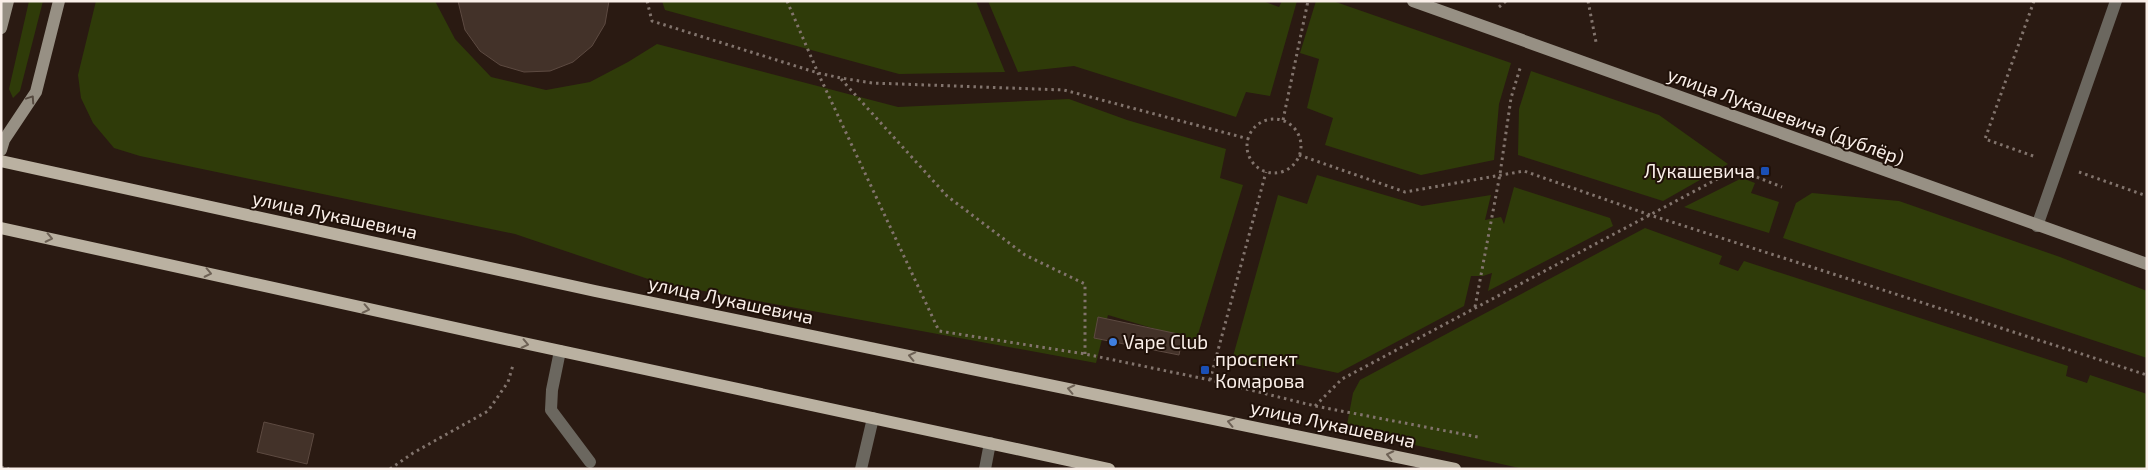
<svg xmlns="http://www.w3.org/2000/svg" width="2148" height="470" viewBox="0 0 2148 470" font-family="'Exo 2',sans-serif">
  <rect width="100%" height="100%" fill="#2a1a12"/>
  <path fill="#2f3b09" d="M 29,1 L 43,1 L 20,91 L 13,98 L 9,89 Z
    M 96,1 L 435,1 L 455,39 L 491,77 L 546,90 L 590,82 L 628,62 L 657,44 L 898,107 L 1069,99 L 1127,120 L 1226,149 L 1220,178 L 1243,185 L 1196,341 L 1108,315 L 1096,363 L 660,283 L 515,234 L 140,156 L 114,148 L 93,123 L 81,98 L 78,75 Z
    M 662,1 L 976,1 L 1005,72 L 899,74 L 665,10 Z
    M 988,1 L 1263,1 L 1279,7 L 1282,1 L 1297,1 L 1270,96 L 1246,92 L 1236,117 L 1074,66 L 1018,72 Z
    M 1316,1 L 1333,1 L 1511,63 L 1499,104 L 1494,160 L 1421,175 L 1325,145 L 1333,118 L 1307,108 L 1319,59 L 1300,53 Z
    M 1531,71 L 1659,115 L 1728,164 L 1663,201 L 1518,155 L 1519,109 Z
    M 1317,175 L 1422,206 L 1491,195 L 1485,220 L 1501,217 L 1504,224 L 1514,187 L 1610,218 L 1613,226 L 1488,291 L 1492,273 L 1483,276 L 1471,276 L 1464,306 L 1338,373 L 1277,360 L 1264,368 L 1232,360 L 1278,195 L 1307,204 Z
    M 1742,178 L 1755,183 L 1751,193 L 1779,202 L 1769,233 L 1684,207 Z
    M 1812,193 L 1899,201 L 2060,257 L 2147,291 L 2147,358 L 1783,238 L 1796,203 Z
    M 1645,228 L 1722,256 L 1719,264 L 1738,271 L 1744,261 L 2068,366 L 2066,376 L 2087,383 L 2090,375 L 2147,394 L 2147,469 L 1524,469 L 1346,430 L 1353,393 L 1360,380 Z"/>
  <path fill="#433229" stroke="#5d4a41" d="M 458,1 L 609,1 L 605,24 L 592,46 L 573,62 L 550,71 L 524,72 L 500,65 L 480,51 L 465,30 Z
    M 1098,317 L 1183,335 L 1179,355 L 1094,338 Z
    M 264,422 L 314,434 L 307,464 L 257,452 Z"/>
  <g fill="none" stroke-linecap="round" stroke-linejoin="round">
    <path stroke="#82746d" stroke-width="3" stroke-dasharray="2.5 4" stroke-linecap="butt" d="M 647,1 L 652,21 L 818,73 L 841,78 L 872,83 L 1064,90 L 1249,139
      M 787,1 L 818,73 L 939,331 L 1085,354 L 1210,380 L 1315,406 L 1478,437
      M 1588,1 L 1596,42
      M 2034,1 L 1985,139 L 2036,157
      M 1499,7 L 1506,1
      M 841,79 L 947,196 L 1025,255 L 1085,284 L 1085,354
      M1247 146a27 27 0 1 1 54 0a27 27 0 1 1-54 0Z
      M 1283,120 L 1308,1
      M 1299,155 L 1405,192 L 1524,171 L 1650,215 L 2147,375
      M 2079,172 L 2147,196
      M 1475,307 L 1500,174 L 1511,98 L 1521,65
      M 1210,380 L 1266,172
      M 1315,406 L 1342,379 L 1736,169 L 1782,187
      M 1,467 L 9,469
      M 390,469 L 413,453 L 488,411 L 508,382 L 513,365"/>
    <path stroke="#6b675f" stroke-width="12" d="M 560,351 L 552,390 L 551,410 L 590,462
      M 861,469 L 873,418
      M 985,469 L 990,443"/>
    <path stroke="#6b675f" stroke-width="12" d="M 2037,226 L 2116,1"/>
    <path stroke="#979084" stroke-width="12" d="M 1413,1 L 2147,264
      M 1,28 L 8,1
      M 1,150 L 4,140 L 36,92 L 59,1"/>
    <path stroke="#bab1a1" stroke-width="12" d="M 1,161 L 595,291 L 1455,469
      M 1,228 L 519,342 L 1109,469"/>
  </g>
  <defs><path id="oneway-chevron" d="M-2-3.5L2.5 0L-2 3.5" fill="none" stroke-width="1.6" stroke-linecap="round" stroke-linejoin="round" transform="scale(1.25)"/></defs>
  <use stroke="#564a40" href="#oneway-chevron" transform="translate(31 99) rotate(-56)"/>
  <g stroke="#6d6155">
    <use href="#oneway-chevron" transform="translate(49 238) rotate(12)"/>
    <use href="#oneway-chevron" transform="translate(208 273) rotate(12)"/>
    <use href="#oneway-chevron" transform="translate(366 309) rotate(12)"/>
    <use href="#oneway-chevron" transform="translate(525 344) rotate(12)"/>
    <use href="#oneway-chevron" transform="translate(912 356) rotate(-168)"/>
    <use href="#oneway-chevron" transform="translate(1071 389) rotate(-168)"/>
    <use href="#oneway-chevron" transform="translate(1231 422) rotate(-168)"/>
    <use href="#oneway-chevron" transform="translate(1390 455) rotate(-168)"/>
  </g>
  <g fill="#1a4fb4" stroke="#201109" stroke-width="2">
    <rect x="1760" y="166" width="10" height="10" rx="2.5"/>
    <rect x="1200" y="365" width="10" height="10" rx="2.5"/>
  </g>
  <circle fill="#3f7fe0" stroke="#201109" stroke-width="2" cx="1113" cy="342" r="5"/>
  <g text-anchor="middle" stroke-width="4" stroke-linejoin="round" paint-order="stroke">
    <g font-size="19" fill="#faefe9" stroke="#201109">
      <text transform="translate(1786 116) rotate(20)" y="7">улица Лукашевича (дублёр)</text>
      <text transform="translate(335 215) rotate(12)" y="7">улица Лукашевича</text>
      <text transform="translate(731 300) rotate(12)" y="7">улица Лукашевича</text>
      <text transform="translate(1333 424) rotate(12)" y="7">улица Лукашевича</text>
    </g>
    <g font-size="19" fill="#faefe9" stroke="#201109" text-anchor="start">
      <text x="1755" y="178" text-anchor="end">Лукашевича</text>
      <text x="1123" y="349">Vape Club</text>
      <text x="1215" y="366">проспект<tspan x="1215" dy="22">Комарова</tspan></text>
    </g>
  </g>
  <rect width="2148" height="470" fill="none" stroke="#faefe9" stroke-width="5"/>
</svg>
